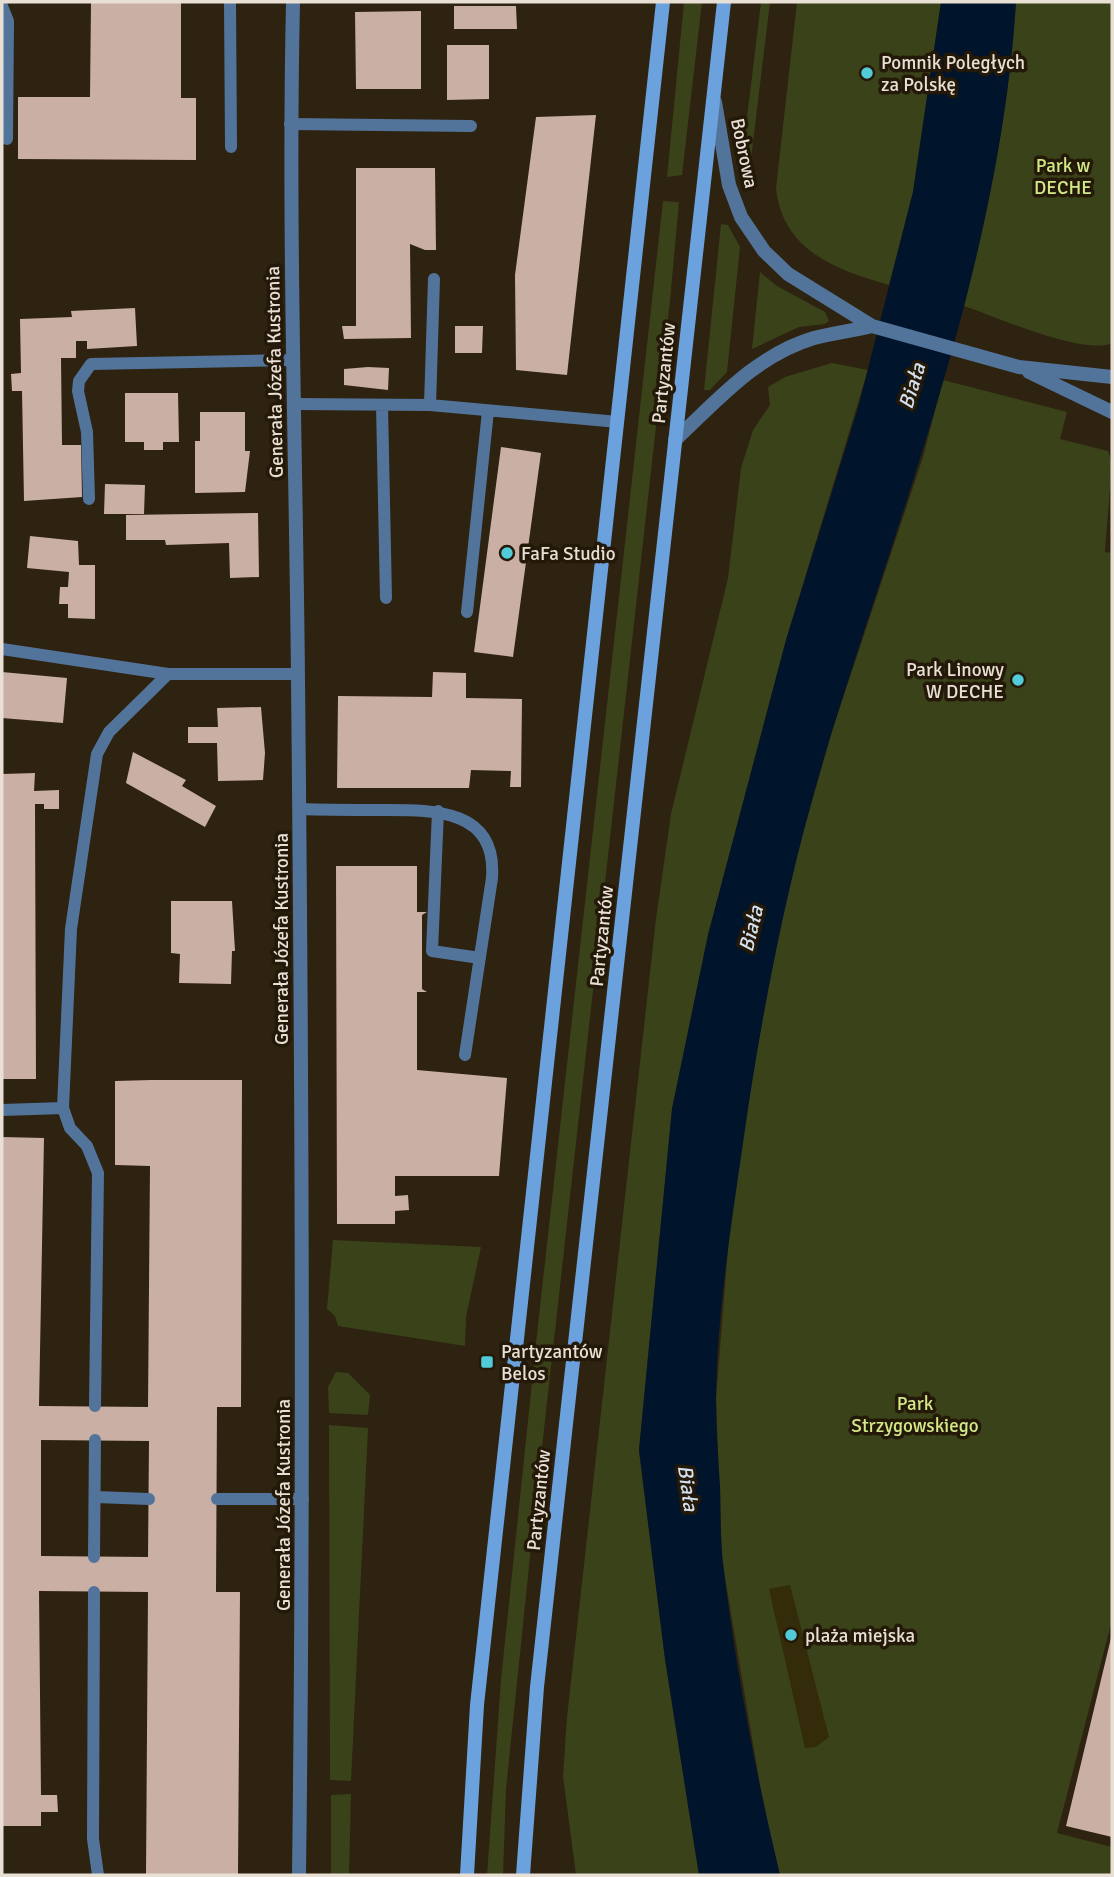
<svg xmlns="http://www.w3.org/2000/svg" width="1114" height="1877" viewBox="0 0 1114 1877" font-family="Signika,sans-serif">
  <rect width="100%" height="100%" fill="#2e2211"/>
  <path fill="#3a4219" d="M 684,2 L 702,2 L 682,175 L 667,177 Z
    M 761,2 L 770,2 L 747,192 L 742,174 L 742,159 Z
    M 797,2 L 941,2 L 913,192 L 889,285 C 836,270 782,250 776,188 Z
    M 1016,2 L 1112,2 L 1112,343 C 1083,356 997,317 964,306 C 989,206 1010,105 1016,2 Z
    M 663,201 L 679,202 L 670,301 L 533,1528 L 506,1789 L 503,1875 L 487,1875 L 501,1680 L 537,1334 Z
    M 721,224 L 728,225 L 740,247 L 727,372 L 710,390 L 704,390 Z
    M 760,272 L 777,286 L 825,312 L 829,321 L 825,324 L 799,327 L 752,349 Z
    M 832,363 L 868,370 L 786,640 L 708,935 L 672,1109 L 639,1450 L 665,1659 L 699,1875 L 576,1875 L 563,1776 L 567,1717 L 656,919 L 671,814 L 728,578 L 741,468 L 753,430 L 770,405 L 768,387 L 785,377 Z
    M 943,380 L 1067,412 L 1060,439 L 1108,451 L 1112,463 L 1105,552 L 1112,553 L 1112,1620 L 1057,1833 L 1112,1847 L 1112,1875 L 780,1875 L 764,1809 L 722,1560 L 716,1398 L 729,1236 L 754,1062 L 789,882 L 833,728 L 923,457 Z
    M 333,1240 L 481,1247 L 466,1317 L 465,1346 L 338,1326 L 335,1316 L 327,1309 Z
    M 336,1372 L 348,1373 L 370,1395 L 368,1415 L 329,1413 L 328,1387 Z
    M 329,1425 L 368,1428 L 351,1781 L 330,1780 Z
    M 351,1794 L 349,1875 L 331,1875 L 331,1795 Z"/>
  <path fill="#342b0a" d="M 790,1585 L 829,1737 L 816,1747 L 805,1748 L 769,1589 Z"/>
  <path fill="#00142c" d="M 941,2 L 1016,2 C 1000,254 908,489 833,728 C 790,866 762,1007 742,1150 C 730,1232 717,1317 716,1399 C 716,1428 718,1457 720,1486 C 721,1511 720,1538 723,1563 C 735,1666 756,1774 780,1875 L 699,1875 L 665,1659 L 639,1450 L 672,1109 L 708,935 L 786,640 L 858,408 L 913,192 Z"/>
  <path fill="#caafa5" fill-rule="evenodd" d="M 91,2 L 181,2 L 181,98 L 196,98 L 196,160 L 18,159 L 18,97 L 90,97 Z
    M 454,6 L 516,6 L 517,29 L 454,29 Z
    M 421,11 L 421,89 L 356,89 L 355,12 Z
    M 447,45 L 489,45 L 489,99 L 447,100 Z
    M 596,115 L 567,375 L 516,370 L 515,275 L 536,117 Z
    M 356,168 L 435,168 L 436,250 L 425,250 L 410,244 L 411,338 L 344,339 L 342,326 L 356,326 Z
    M 135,308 L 137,346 L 87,349 L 87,341 L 76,341 L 76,358 L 61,358 L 62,445 L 81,445 L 82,497 L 24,501 L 22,391 L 12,391 L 11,374 L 21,373 L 20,319 L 72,317 L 71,311 Z
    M 455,326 L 483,326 L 482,353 L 455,353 Z
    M 368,367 L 389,368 L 388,390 L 344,385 L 344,369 Z
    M 125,393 L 178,393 L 179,442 L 163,442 L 163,450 L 144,450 L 144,442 L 125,442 Z
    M 200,412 L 245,412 L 245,451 L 250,451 L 245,492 L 195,493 L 195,441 L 200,441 Z
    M 501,447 L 541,453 L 513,657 L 474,652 Z
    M 105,484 L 145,485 L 144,514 L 104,514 Z
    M 258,513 L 259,577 L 230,578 L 229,543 L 166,545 L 165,540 L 126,540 L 126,515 Z
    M 30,536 L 78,541 L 79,565 L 95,565 L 95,619 L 68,618 L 68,604 L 59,604 L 60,587 L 68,587 L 69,572 L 27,568 Z
    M 2,672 L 67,678 L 63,723 L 2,718 Z
    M 433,672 L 466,673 L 466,698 L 522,699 L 521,787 L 510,787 L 511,771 L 471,770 L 469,788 L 337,788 L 338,696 L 432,697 Z
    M 261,707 L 265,753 L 263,780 L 218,781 L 217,743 L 188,743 L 188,727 L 218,727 L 217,708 Z
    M 133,752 L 186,780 L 182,786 L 216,806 L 205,827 L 126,783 Z
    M 35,773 L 34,791 L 59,790 L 59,809 L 44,809 L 44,804 L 35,804 L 36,1079 L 2,1079 L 2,774 Z
    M 336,866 L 417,866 L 417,912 L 427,912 L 422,915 L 422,989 L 427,992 L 417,992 L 417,1070 L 507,1078 L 499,1176 L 395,1176 L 395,1196 L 408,1195 L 409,1210 L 395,1211 L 395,1224 L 337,1224 Z
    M 171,901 L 232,901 L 235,951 L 232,951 L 231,984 L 179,983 L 180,954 L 171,953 Z
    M 151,1080 L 242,1080 L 241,1407 L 217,1407 L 216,1592 L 240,1592 L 238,1875 L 146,1875 L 148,1592 L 39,1591 L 41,1795 L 57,1795 L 58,1812 L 41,1812 L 41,1826 L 2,1826 L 2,1137 L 44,1138 L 39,1406 L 148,1407 L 150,1166 L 115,1165 L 115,1081 ZM 41,1440 L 149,1441 L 148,1557 L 41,1556 Z
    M 1111,1638 L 1112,1638 L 1112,1837 L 1066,1826 Z"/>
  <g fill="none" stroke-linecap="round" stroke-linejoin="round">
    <path stroke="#53749a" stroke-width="12" d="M 230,2 L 231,147
      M 2,6 L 8,21 L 7,139
      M 290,124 L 471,126
      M 294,404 L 430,405 L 618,422
      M 382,405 L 386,598
      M 430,405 L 434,279
      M 89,499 L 87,432 L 78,391 L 79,381 L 91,364 L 293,360
      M 467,612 L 488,411
      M 2,649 L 168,674 L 298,674
      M 299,809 C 327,810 354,810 381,810 C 432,810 497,808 492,878 L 465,1055
      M 438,811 L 432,951 L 480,958
      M 2,1110 L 63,1108
      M 95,1406 L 98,1173 L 87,1146 L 70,1128 L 63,1108 L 71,929 L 97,754 L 109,732 L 168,674
      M 96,1497 L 149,1499
      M 217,1499 L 303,1499
      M 94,1557 L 95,1440
      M 94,1592 L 93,1839 L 98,1875"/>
    <path stroke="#53749a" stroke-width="14" d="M 293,2 C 288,228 296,454 298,680 C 302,1078 304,1477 299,1875
      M 715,102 L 729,185 L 741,217 L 764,251 L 788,274 L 872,326 L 1019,367 L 1112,377
      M 1029,372 L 1112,412
      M 675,440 C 717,401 756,355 814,338 C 832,333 853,331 872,326"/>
    <path stroke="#6ba1dd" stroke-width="14" d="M 467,1875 L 477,1705 L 663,2
      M 523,1875 L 537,1687 L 565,1433 L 724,2"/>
  </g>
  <g fill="#52cbd9" stroke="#241908" stroke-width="2.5">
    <circle cx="867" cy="73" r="7"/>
    <circle cx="507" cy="553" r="7"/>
    <circle cx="1018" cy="680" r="7"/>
    <rect x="480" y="1355" width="14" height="14" rx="3.5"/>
    <circle cx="791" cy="1635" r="7"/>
  </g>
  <g text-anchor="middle" stroke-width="7" stroke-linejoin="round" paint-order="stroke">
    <g font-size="19" fill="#e8dfd5" stroke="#241908" text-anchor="start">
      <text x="881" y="69">Pomnik Poległych<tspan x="881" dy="22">za Polskę</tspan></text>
      <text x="521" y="560">FaFa Studio</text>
      <text x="1004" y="676" text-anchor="end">Park Linowy<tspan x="1004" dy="22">W DECHE</tspan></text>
      <text x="501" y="1358">Partyzantów<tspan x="501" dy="22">Belos</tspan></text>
      <text x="805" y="1642">plaża miejska</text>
    </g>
    <g font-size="19" fill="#e8dfd5" stroke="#241908">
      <text transform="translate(745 153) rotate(78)" y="7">Bobrowa</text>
      <text transform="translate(274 372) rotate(-91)" y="7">Generała Józefa Kustronia</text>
      <text transform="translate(663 373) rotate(-84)" y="7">Partyzantów</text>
      <text transform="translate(601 936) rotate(-84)" y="7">Partyzantów</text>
      <text transform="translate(281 939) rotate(-90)" y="7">Generała Józefa Kustronia</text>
      <text transform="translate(538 1500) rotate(-84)" y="7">Partyzantów</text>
      <text transform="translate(283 1505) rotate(-90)" y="7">Generała Józefa Kustronia</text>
    </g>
    <g font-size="19" fill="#d2e987" stroke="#241908">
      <text x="1063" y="172">Park w<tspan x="1063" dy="22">DECHE</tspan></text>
      <text x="915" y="1410">Park<tspan x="915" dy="22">Strzygowskiego</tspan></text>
    </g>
    <g font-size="21" font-style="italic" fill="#d2e0ef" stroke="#241908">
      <text transform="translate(912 386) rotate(-73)" y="7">Biała</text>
      <text transform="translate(751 929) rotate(-76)" y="7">Biała</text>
      <text transform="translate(688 1488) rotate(82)" y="7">Biała</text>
    </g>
  </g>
  <rect width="1114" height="1877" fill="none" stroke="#e8dfd5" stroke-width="7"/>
</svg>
